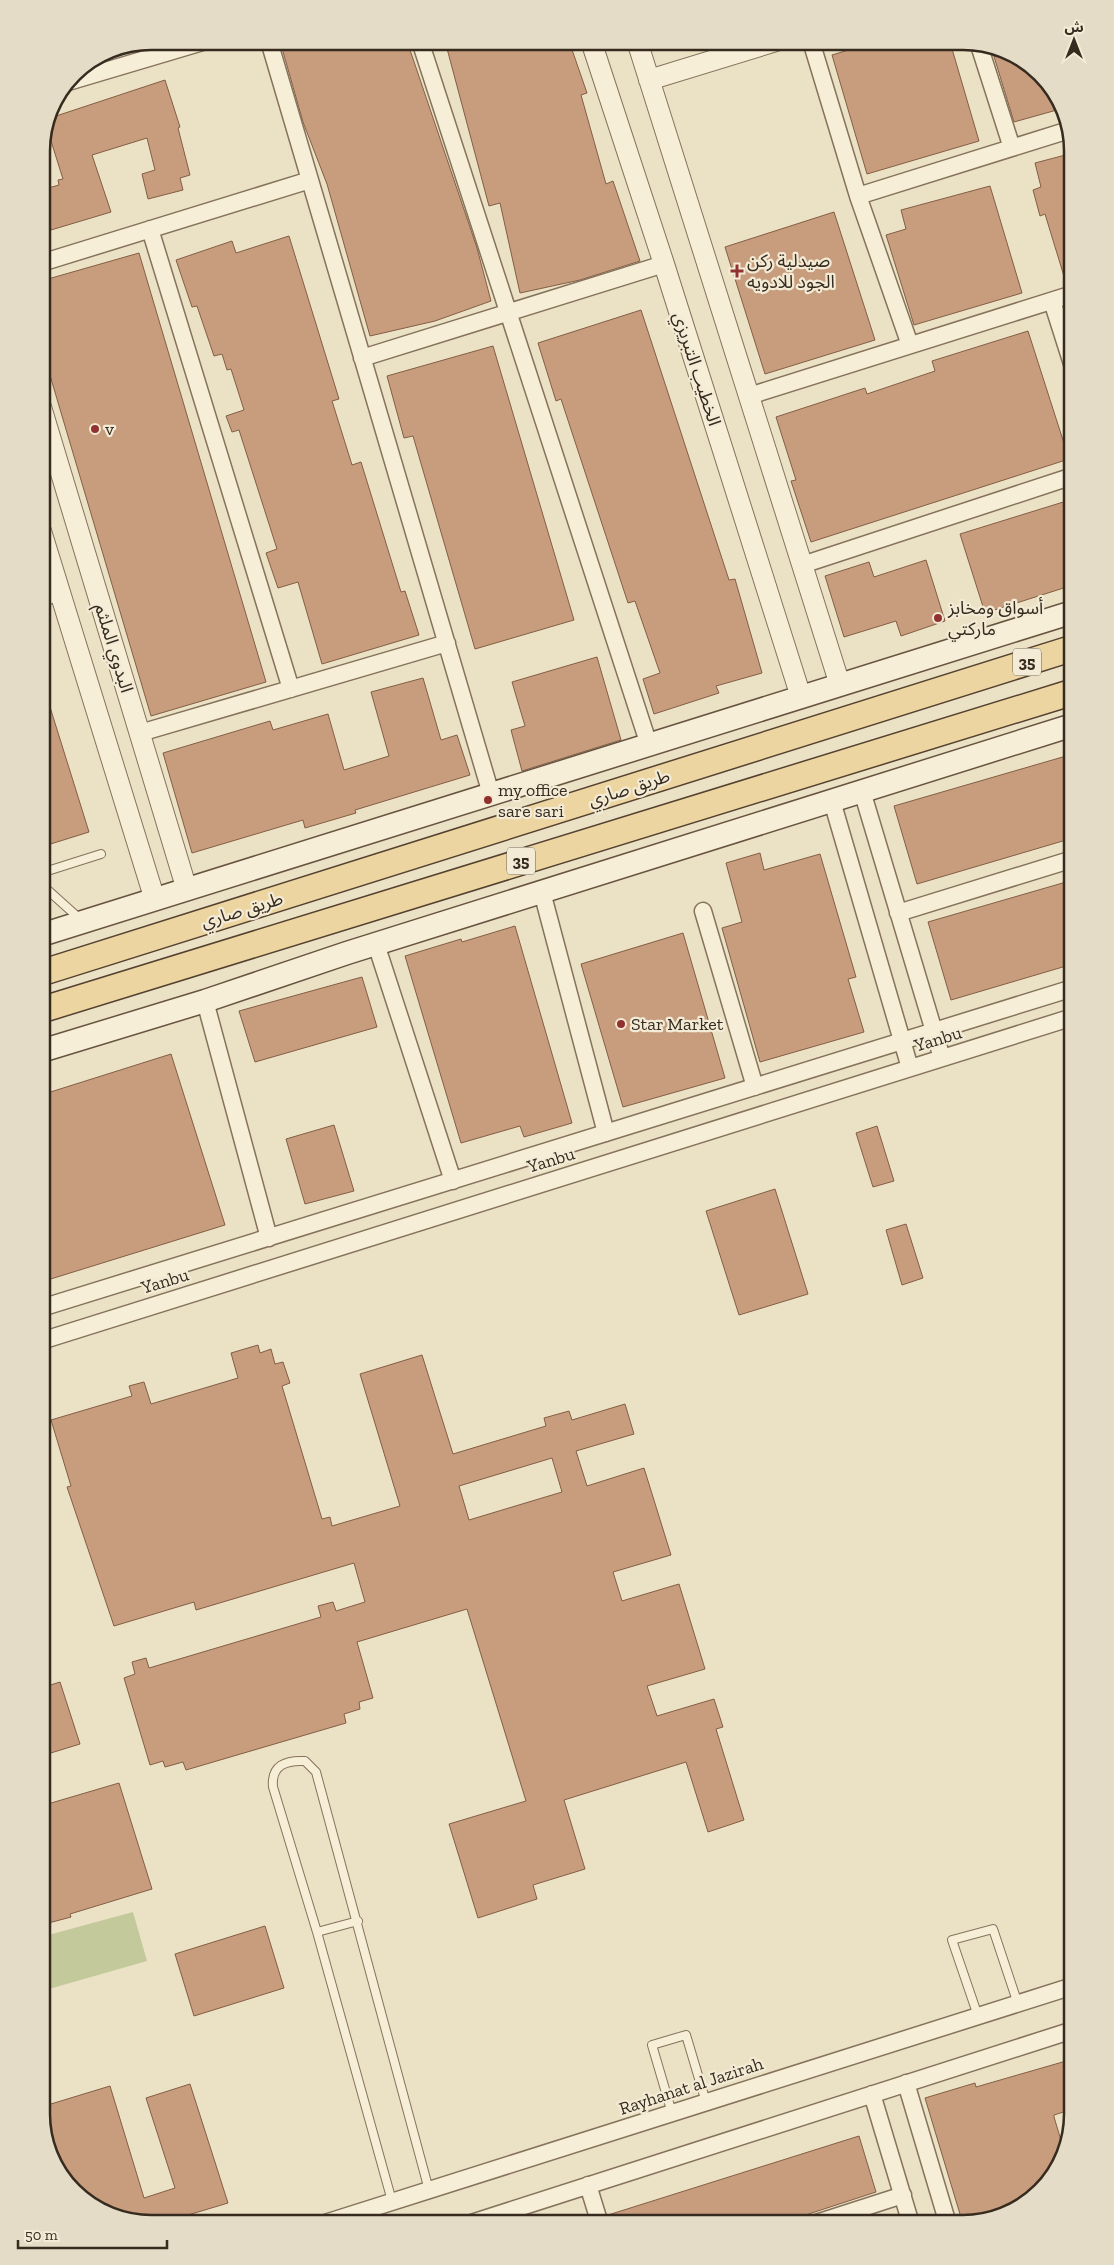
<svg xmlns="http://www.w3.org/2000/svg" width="1114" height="2265" viewBox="0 0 1114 2265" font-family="'Zilla Slab','Noto Sans Arabic',serif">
  <rect width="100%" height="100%" fill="#ebe1c5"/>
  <path fill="#c3c99a" d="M 133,1912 L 147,1961 L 42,1991 L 41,1937 Z"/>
  <path fill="#c79d7e" stroke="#835e44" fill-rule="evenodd" d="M 280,41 L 407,41 L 477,248 L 491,301 L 435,321 L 370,336 L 327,184 L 303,122 Z
    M 445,41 L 513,41 L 515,47 L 530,41 L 569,41 L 587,93 L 581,95 L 606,184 L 613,181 L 640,261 L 580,280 L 520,293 L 500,203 L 489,206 Z
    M 878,41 L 950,42 L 979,141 L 867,174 L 832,55 Z
    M 992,50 L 1029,64 L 1064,108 L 1014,122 Z
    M 165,80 L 180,127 L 178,128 L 190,175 L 180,178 L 183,190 L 148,199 L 142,174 L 155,170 L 147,138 L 92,155 L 111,212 L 41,233 L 41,190 L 59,185 L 58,180 L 63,179 L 46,125 L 47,119 Z
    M 1073,153 L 1073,284 L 1067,286 L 1045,214 L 1040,216 L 1033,190 L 1041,187 L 1035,163 Z
    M 990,186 L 1022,293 L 914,325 L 886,235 L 906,229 L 901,210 Z
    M 834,212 L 875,340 L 765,374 L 725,247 Z
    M 289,236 L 339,399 L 332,401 L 352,465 L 361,462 L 401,592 L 405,591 L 419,635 L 322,664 L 298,582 L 278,588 L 266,553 L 277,549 L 239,430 L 232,432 L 226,416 L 244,410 L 231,369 L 227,370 L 222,354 L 214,356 L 197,306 L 192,307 L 176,260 L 232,241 L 236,253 Z
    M 139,253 L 266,682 L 151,716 L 41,345 L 41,281 Z
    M 641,310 L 729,580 L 735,579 L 762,673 L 716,686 L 719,693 L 654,714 L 643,679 L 660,673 L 635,601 L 628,603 L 561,399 L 556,401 L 538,343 Z
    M 1028,331 L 1069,459 L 811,542 L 791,481 L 796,480 L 776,417 L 865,388 L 867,394 L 935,371 L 932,361 Z
    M 493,346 L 574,620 L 475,649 L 413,436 L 404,438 L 387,376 Z
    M 1073,499 L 1073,585 L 985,613 L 960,534 Z
    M 926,560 L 945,621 L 901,636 L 896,621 L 844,637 L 825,576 L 869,562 L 874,577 Z
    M 597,657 L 621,740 L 522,771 L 511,730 L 525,726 L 512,682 Z
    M 423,678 L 441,740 L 457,735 L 470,775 L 355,810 L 356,813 L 305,828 L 303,820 L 192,853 L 163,753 L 270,721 L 273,730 L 328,714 L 344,770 L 389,756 L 371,692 Z
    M 45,691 L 89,832 L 41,847 L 41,692 Z
    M 1073,754 L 1073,838 L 917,884 L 894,806 Z
    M 760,853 L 764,870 L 820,854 L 856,977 L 848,979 L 864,1032 L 760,1062 L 722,928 L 742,922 L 726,863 Z
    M 1073,880 L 1073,964 L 951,1000 L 928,922 Z
    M 515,926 L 572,1123 L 524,1137 L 520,1126 L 461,1143 L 405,956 L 461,939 L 462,942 Z
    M 683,933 L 725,1078 L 623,1107 L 581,964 Z
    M 362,977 L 377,1027 L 255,1062 L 239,1011 Z
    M 171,1054 L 225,1225 L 41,1282 L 41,1095 Z
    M 334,1125 L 354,1191 L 305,1204 L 286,1139 Z
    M 877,1126 L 894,1181 L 873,1187 L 856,1133 Z
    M 775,1189 L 808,1294 L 739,1315 L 706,1211 Z
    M 906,1224 L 923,1278 L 902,1285 L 886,1230 Z
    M 258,1345 L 260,1353 L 271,1349 L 275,1364 L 283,1362 L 290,1383 L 282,1386 L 322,1519 L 330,1517 L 332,1526 L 400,1506 L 360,1374 L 422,1355 L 453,1454 L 546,1426 L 544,1418 L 569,1411 L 572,1420 L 625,1404 L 634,1434 L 576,1451 L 587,1486 L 644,1468 L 671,1555 L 613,1572 L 622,1601 L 679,1584 L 705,1669 L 647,1686 L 657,1716 L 714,1699 L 723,1727 L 716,1729 L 744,1820 L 708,1832 L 686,1762 L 564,1800 L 585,1869 L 533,1885 L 537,1899 L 478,1918 L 449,1824 L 526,1801 L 467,1609 L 357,1642 L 373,1698 L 359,1702 L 360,1709 L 344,1714 L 346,1723 L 186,1770 L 183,1762 L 165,1767 L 163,1761 L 150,1765 L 124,1678 L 135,1674 L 132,1662 L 146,1658 L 149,1668 L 321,1617 L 318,1606 L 333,1602 L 336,1611 L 365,1602 L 354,1563 L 196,1610 L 194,1602 L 114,1626 L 67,1487 L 71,1486 L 51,1420 L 132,1396 L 129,1386 L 144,1382 L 151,1404 L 238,1378 L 231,1353 ZM 552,1458 L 562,1492 L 469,1520 L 459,1486 Z
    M 60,1682 L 80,1744 L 41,1756 L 41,1688 Z
    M 119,1783 L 152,1889 L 70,1914 L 71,1917 L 41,1925 L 41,1806 Z
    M 265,1926 L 284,1988 L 194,2016 L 175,1954 Z
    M 1073,2059 L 1073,2109 L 1054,2115 L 1054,2117 L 1063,2147 L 1054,2175 L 1009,2212 L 963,2224 L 925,2098 L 975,2083 L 976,2087 Z
    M 190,2084 L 228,2203 L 178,2218 L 180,2224 L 144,2224 L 90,2205 L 50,2155 L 41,2107 L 110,2086 L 144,2198 L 175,2188 L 146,2098 Z
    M 859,2136 L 876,2192 L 778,2224 L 610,2224 L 608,2215 Z"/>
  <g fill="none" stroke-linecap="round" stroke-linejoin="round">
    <g stroke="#85735c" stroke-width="10">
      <path id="service" d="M 41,873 L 101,854
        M 41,884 L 80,919
        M 317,1932 L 358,1921
        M 978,2016 L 952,1940 L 993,1929 L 1018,2004
        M 672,2113 L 652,2045 L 686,2035 L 706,2102
        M 392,2201 L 317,1932 L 273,1787 C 271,1765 286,1760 305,1761 L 316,1772 L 429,2190"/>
    </g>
    <g stroke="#85735c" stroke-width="19">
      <path id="minor" d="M 269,41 L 491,794
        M 420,41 L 649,745
        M 811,41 L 858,196 L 910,345
        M 979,45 L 1012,148
        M 68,82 L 206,41
        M 858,196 L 1069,130
        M 150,229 L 291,689
        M 41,263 L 310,180
        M 1052,301 L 1073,367
        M 362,358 L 664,264
        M 749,396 L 1073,294
        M 802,565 L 1073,476
        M 41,598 L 60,592
        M 140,733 L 447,643
        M 862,791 L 942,1058
        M 832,801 L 910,1068
        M 542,892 L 606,1133
        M 703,911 L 755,1087
        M 898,913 L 1073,859
        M 376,944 L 453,1181
        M 205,1001 L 269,1238
        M 41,1308 L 1073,988
        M 41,1341 L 1073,1017
        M 906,2083 L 948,2224
        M 872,2094 L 911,2224
        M 588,2185 L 600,2224
        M 322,2224 L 1073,1986
        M 468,2224 L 1073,2030
        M 813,2224 L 903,2195"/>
    </g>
    <g stroke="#85735c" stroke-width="22">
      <path id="tertiary" d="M 591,41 L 664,264 L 801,697
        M 637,41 L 840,685
        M 649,80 L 776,41
        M 41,407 L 187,890
        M 41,531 L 155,900"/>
    </g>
    <g stroke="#675440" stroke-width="25">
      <path id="secondary" d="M 41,935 L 1073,612
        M 41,1051 L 205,1001 L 347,953 L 1073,725"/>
    </g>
    <g stroke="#544130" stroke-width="28">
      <path id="primary" d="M 41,973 L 1073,648
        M 41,1010 L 1073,692"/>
    </g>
    <use href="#service" stroke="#f7eed8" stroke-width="8"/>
    <use href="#minor" stroke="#f7eed8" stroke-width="16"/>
    <use href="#tertiary" stroke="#f7eed8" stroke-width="20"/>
    <use href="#secondary" stroke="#f7eed8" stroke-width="22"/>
    <use href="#primary" stroke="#ecd5a0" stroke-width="25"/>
  </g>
  <g fill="#913130" stroke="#f3ebd5" stroke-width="2">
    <path d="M734.5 263.5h5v5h5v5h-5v5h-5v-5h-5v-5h5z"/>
    <circle cx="95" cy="429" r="5"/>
    <circle cx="938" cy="618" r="5"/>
    <circle cx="488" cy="800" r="5"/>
    <circle cx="621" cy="1024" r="5"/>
  </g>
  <g text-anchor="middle" stroke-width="4.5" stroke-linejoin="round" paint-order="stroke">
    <g fill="#f3ebd5" stroke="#6f6556" stroke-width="1">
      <rect x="1013" y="648.5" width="28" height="27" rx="4"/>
      <rect x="507" y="847.5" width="28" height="27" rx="4"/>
    </g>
    <g font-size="16" font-weight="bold" fill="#372b1f">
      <text x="1027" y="668">35</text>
      <text x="521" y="867">35</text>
    </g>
    <g font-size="18" fill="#372b1f" stroke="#f3ebd5" text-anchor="start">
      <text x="747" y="267">صيدلية ركن<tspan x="747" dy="21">الجود للادويه</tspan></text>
      <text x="105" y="435">v</text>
      <text x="948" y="614">أسواق ومخابز<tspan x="948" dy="21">ماركتي</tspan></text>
      <text x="498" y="796">my office<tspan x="498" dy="21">sare sari</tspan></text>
      <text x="631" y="1030">Star Market</text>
    </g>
    <g font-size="18" fill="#372b1f" stroke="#f3ebd5">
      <text transform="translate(697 369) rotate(72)" y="6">الخطيب التبريزي</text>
      <text transform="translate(114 648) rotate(73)" y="6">البدوي الملثم</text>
      <text transform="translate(629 788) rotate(-18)" y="6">طريق صاري</text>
      <text transform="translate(242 910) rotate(-17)" y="6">طريق صاري</text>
      <text transform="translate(938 1039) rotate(-17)" y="6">Yanbu</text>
      <text transform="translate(551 1160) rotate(-17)" y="6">Yanbu</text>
      <text transform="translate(165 1281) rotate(-17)" y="6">Yanbu</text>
      <text transform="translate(691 2086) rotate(-18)" y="6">Rayhanat al Jazirah</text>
    </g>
  </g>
  <path d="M0 0H1114V2265H0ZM151 50H963A101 101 0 0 1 1064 151V2114A101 101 0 0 1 963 2215H151A101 101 0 0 1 50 2114V151A101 101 0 0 1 151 50Z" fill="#e4dcc6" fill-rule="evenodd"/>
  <path fill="none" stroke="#372b1f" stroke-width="2.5" d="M151 50H963A101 101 0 0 1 1064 151V2114A101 101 0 0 1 963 2215H151A101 101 0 0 1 50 2114V151A101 101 0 0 1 151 50Z"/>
  <g transform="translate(1074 40)" stroke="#f3ebd5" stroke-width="4" paint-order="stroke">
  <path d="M0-4L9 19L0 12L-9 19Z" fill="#372b1f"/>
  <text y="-8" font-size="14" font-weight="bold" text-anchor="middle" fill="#372b1f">ش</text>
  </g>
  <path d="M18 2240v8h149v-8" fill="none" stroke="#372b1f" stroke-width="2.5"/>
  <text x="25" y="2240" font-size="15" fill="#372b1f" stroke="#f3ebd5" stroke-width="4" paint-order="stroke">50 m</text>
</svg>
